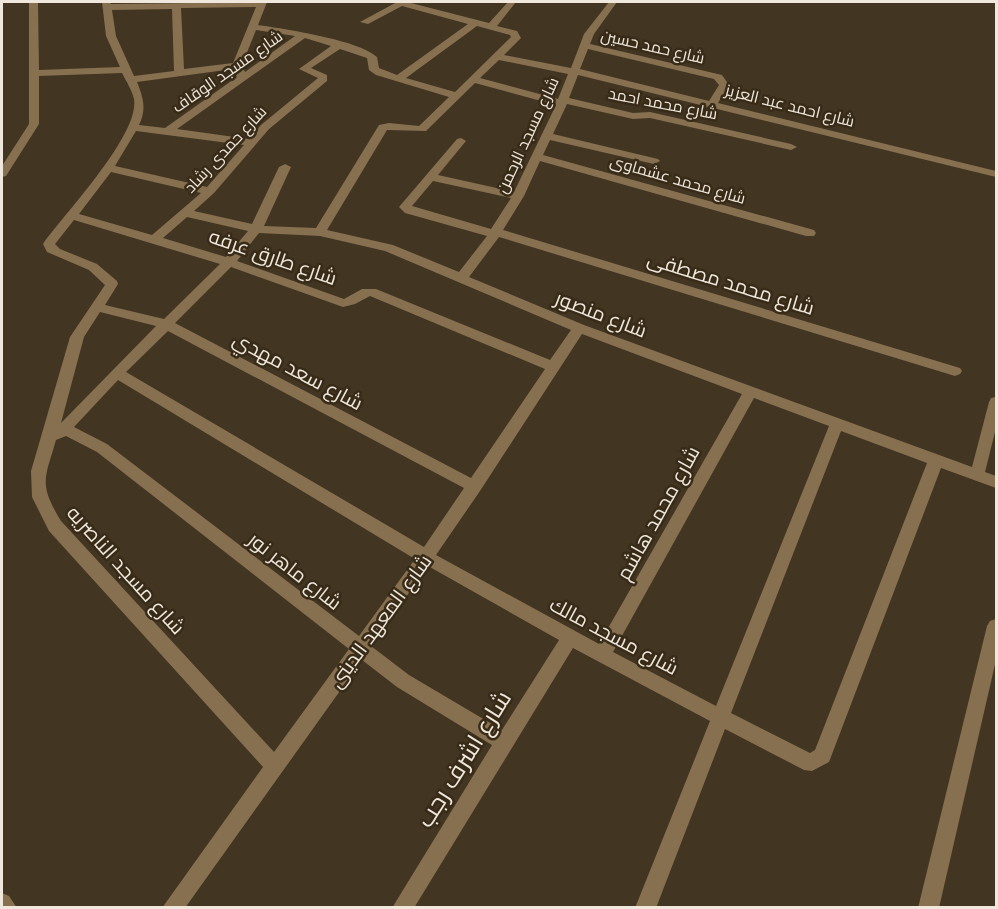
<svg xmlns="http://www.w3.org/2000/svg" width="998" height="909" viewBox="0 0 998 909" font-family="Raleway,Cairo,sans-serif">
  <rect width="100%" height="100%" fill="#423522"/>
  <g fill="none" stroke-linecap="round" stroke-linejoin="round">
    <path fill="#867050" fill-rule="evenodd" d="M 29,2 L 38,2 L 39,70 L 120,67 L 106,36 L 102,2 L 110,2 L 111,4 L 267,2 L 258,25 C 285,29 359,40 377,57 L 379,68 L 397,75 L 468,24 L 402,6 L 368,24 L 360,22 L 397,2 L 407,2 L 489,23 L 508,2 L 516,2 L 497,26 L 517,31 L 521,38 L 504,55 L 571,68 L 584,34 L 609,2 L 617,2 L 594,34 L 590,44 L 722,75 L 729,85 L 718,103 L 996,171 L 996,177 L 578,75 L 569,98 L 633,113 L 650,112 L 791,144 L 797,147 L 791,150 L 650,118 L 633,119 L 567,104 L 553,134 L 658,159 L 660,161 L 654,164 L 550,140 L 543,155 L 814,230 L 816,233 L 814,236 L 806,236 L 540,161 L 524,196 L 503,230 L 960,368 L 962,371 L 960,374 L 955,376 L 499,237 L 469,277 L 584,325 L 972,467 L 989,402 L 991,398 L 996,397 L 996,428 L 985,472 L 996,476 L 996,488 L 941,468 L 829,762 L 812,771 L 804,770 L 725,729 L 656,908 L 635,908 L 710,721 L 573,648 L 414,908 L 392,908 L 492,745 L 397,687 L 362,660 L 185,908 L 162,908 L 263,767 L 49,531 L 32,497 L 31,471 L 70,337 L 105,285 L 89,270 L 47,252 L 43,244 C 64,214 140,135 134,99 C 132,90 126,81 122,73 L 39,76 L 39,124 L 6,176 L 2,177 L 2,166 L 29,124 ZM 256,7 L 233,63 L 184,69 L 181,8 ZM 172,9 L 174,71 L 134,76 L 116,36 L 112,10 ZM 477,26 L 510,35 L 511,37 L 455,92 L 406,78 ZM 256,30 L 295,36 L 245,72 L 242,65 ZM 305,38 L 331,46 L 299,69 L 318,78 L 261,125 L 249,139 L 177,129 ZM 340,49 L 367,58 L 369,70 L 376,75 L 449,97 L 419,126 L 389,123 L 379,125 L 316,228 L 264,226 L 291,167 L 285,164 L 279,167 L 252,224 L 194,211 L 214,193 L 269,129 L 327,81 L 327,75 L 311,68 ZM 588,49 L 714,79 L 719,85 L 709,101 L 580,69 ZM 499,60 L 568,74 L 558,99 L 480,78 ZM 233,69 L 237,77 L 165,128 L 139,125 C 147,109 143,97 137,82 ZM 475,83 L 556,105 L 514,192 L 438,175 L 466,141 L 461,138 L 457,139 L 399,207 L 405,213 L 487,236 L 459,272 L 393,245 L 327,230 L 387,130 L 426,131 ZM 136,131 L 244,145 L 207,187 L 115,166 ZM 111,172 L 201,193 L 152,235 L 79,214 ZM 433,181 L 511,198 L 491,229 L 412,206 ZM 187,217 L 248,231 L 226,257 L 163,238 ZM 74,220 L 220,264 L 164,319 L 105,305 L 118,284 L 117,281 L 97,264 L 60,249 L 55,244 ZM 259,233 L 320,236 L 385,251 L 571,330 L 550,360 L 376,289 L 362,289 L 344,299 L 237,261 ZM 231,267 L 343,307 L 355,304 L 370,296 L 545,369 L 471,478 L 175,323 ZM 100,312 L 156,326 L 61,423 L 84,337 ZM 168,331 L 464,488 L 424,547 L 126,372 ZM 582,334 L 742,394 L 599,644 L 436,555 L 480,491 ZM 118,380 L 415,559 L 359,636 L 107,444 L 74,427 ZM 754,398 L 829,426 L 716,706 L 613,652 ZM 841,431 L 927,463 L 815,750 L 810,753 L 731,713 ZM 66,436 L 97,452 L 349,649 L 274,752 L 61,521 C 38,483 45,479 56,440 ZM 428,566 L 559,640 L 502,730 L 409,675 L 371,646 Z
      M 996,619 L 996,660 L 939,908 L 918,908 L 987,626 L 990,621 Z
      M 2,893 L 9,896 L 17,908 L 2,908 Z"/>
  </g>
  <g text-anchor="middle" stroke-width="5" stroke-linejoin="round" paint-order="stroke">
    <g font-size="16" fill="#f0e8dc" stroke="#382b18">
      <text transform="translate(653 46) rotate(13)" y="6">شارع حمد حسين</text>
      <text transform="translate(227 71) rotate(-35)" y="6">شارع مسجد الوقاف</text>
      <text transform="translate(663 103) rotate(11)" y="6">شارع محمد احمد</text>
      <text transform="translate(790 105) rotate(14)" y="6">شارع احمد عبد العزيز</text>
      <text transform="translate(527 135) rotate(-65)" y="6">شارع مسجد الرحمن</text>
      <text transform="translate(225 149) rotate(-47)" y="6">شارع حمدى رشاد</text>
      <text transform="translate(678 179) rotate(16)" y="6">شارع محمد عشماوى</text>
    </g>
    <g font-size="20" fill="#f0e8dc" stroke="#382b18">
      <text transform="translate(273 257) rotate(19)" y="7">شارع طارق عرفه</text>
      <text transform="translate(731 283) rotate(17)" y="7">شارع محمد مصطفى</text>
      <text transform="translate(601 314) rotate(21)" y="7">شارع منصور</text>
      <text transform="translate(298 371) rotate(28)" y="7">شارع سعد مهدي</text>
      <text transform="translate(658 513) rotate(-61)" y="7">شارع محمد هاشم</text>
      <text transform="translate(126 570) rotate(48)" y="7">شارع مسجد الناصريه</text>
      <text transform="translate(295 571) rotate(38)" y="7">شارع ماهر نور</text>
      <text transform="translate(380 621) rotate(-54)" y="7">شارع المعهد الدينى</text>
      <text transform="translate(614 636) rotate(28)" y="7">شارع مسجد مالك</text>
    </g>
    <g font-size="24" fill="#f0e8dc" stroke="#382b18">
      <text transform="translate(464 759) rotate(-58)" y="8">شارع اشرف رجب</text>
    </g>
  </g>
  <rect width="998" height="909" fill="none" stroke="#f0e8dc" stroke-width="6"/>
</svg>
